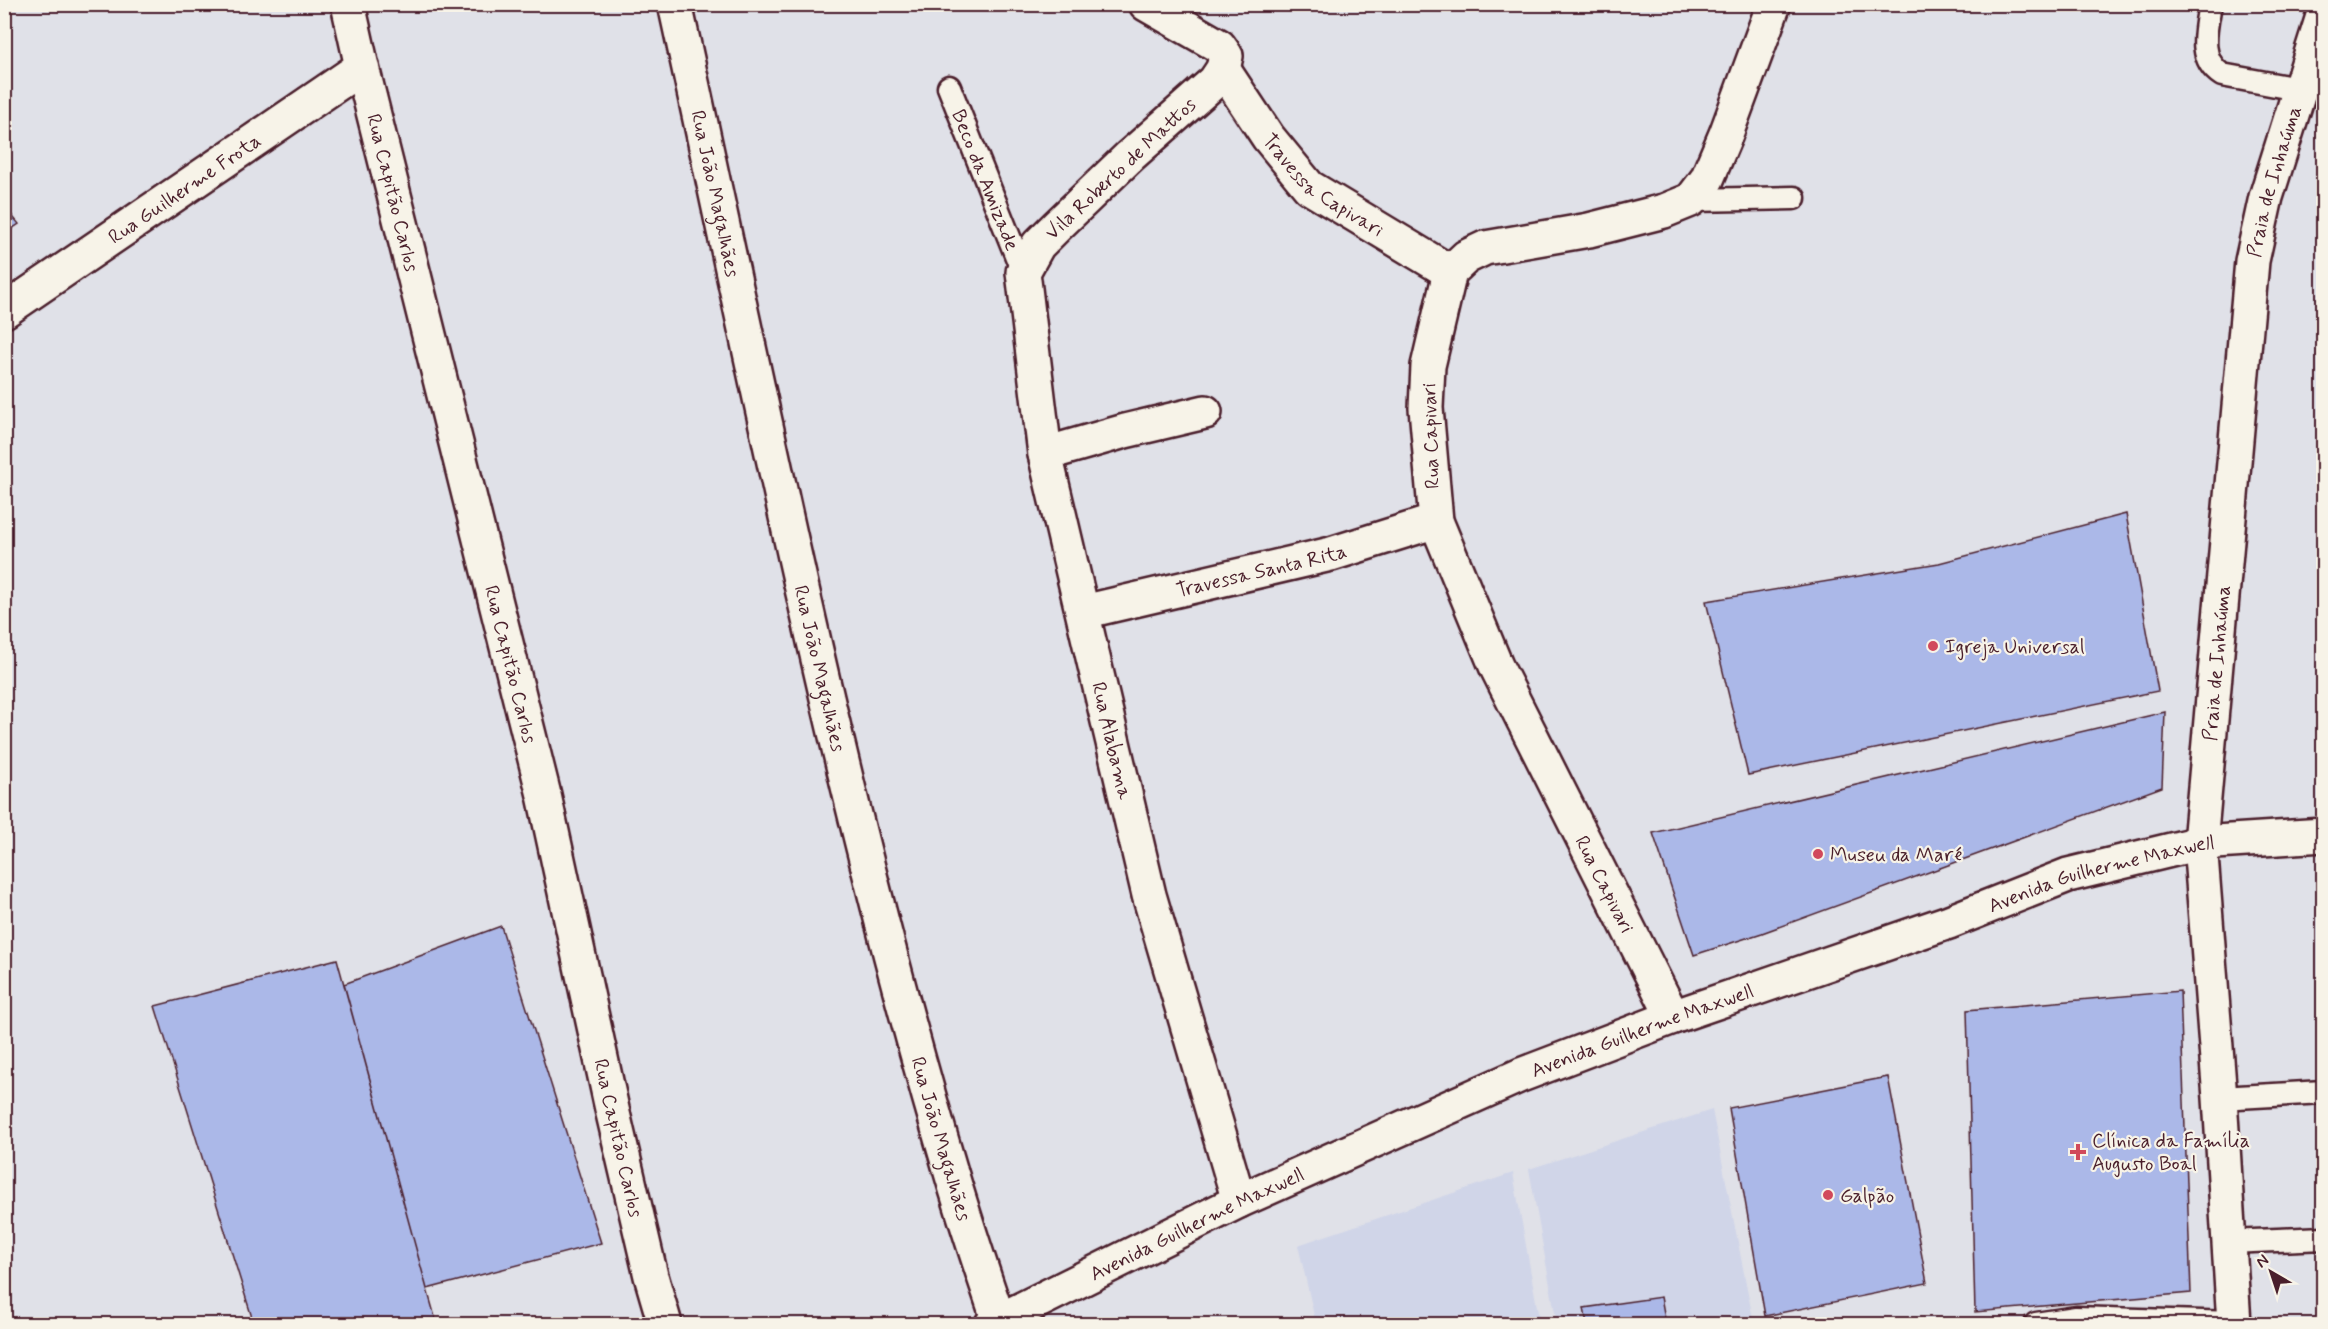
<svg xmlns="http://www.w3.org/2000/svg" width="2328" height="1329" viewBox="0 0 2328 1329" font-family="Mynerve,sans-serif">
  <rect width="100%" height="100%" fill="#e0e1e8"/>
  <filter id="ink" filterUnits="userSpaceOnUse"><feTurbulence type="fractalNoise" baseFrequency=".0167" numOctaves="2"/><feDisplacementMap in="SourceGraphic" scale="12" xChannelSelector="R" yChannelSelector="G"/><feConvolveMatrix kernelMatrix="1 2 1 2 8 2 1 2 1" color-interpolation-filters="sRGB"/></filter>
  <g filter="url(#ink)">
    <path fill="#d0d5e8" d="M 1712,1110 L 1754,1324 L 1557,1324 L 1529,1169 Z
      M 1513,1173 L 1540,1324 L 1316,1324 L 1298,1245 Z"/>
    <path fill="#abb8e8" stroke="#4a1f2b" stroke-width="1.5" d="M 4,206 L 19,224 L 4,234 Z
      M 2126,514 L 2158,691 L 1748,775 L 1706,601 L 1939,563 Z
      M 2165,712 L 2162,787 L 1762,933 L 1694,955 L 1653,833 Z
      M 501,926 L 601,1243 L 427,1289 L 344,984 Z
      M 337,959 L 427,1289 L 437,1324 L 254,1324 L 155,1006 Z
      M 2180,991 L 2191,1293 L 1975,1312 L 1967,1010 Z
      M 1888,1077 L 1927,1283 L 1765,1316 L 1729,1108 Z
      M 1661,1297 L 1666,1324 L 1587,1324 L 1584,1308 Z"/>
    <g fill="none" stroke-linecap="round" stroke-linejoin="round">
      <g stroke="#4a1f2b" stroke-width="27">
        <g id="service">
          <path d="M 2210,4 C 2206,29 2197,59 2222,75 L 2298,89"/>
          <path id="s1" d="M 949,87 L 1023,272"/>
          <path d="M 1691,200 L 1794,198"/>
          <path d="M 2220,1098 L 2324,1092"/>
          <path d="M 2229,1242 L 2324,1238"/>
          <path d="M 2036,1324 L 2076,1318 L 2234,1323"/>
        </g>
      </g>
      <g stroke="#4a1f2b" stroke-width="38">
        <g id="minor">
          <path id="s2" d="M 348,4 L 362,67 L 544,795 L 612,1109 L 651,1276 L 665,1324"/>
          <path id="s3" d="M 675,4 C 761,397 838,793 953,1179 C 967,1226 983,1274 999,1321"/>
          <path id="s4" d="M 1146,4 L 1219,46 L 1226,56 L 1223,69 L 1215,81 L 1130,156 L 1057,226 L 1038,245 L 1023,272 L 1045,454 L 1149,895 L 1239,1201"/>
          <path id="s5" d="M 1223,69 L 1268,137 L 1309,187 L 1450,272"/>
          <path id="s6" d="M 4,311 L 362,67"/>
          <path d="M 1045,454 L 1125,431 L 1205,412"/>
          <path id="s7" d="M 1083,612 L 1331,554 L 1436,521"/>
          <path d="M 1673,1017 L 1496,666 L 1436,521 L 1426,408 L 1428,366 L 1450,272 L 1466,257 L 1485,248 L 1589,230 L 1664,211 L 1691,200 L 1707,179 L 1726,134 L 1774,4"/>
          <path id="s8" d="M 992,1324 L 1239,1201 L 1521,1075 L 1673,1017 L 1949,922 L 2068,875 L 2200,843 L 2324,835"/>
          <path id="s9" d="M 2234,1324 L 2220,1098 L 2200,843 L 2252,261 L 2266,197 L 2324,13"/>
        </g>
      </g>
      <use href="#service" stroke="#f7f3e8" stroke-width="22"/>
      <use href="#minor" stroke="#f7f3e8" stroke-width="33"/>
    </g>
  </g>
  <g fill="#d1495b" stroke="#f7f3e8" stroke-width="2">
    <circle cx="1933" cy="646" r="6"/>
    <circle cx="1818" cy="854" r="6"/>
    <path d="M2075 1143h6v6h6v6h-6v6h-6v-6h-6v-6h6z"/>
    <circle cx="1828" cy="1195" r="6"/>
  </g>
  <g text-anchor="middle" stroke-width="4.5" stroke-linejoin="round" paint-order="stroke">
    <g font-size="20" fill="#4a1f2b" stroke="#f7f3e8">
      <text transform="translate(1120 168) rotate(-43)" y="7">Vila Roberto de Mattos</text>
      <text dy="7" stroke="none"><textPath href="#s1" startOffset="100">Beco da Amizade</textPath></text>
      <text dy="7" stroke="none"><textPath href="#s5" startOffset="156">Travessa Capivari</textPath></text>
      <text dy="7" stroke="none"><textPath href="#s9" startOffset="1149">Praia de Inhaúma</textPath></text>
      <text dy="7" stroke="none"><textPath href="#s6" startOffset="218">Rua Guilherme Frota</textPath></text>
      <text dy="7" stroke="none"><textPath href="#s2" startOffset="194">Rua Capitão Carlos</textPath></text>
      <text dy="7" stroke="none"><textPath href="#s3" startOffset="194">Rua João Magalhães</textPath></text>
      <text transform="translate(1430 436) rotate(-92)" y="7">Rua Capivari</text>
      <text dy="7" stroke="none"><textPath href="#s7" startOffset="183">Travessa Santa Rita</textPath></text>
      <text dy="7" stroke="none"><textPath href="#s2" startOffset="680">Rua Capitão Carlos</textPath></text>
      <text dy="7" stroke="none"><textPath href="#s9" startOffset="663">Praia de Inhaúma</textPath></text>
      <text dy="7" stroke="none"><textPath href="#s3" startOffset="680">Rua João Magalhães</textPath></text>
      <text dy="7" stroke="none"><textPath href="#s4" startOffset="874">Rua Alabama</textPath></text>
      <text dy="7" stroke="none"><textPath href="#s8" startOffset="1200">Avenida Guilherme Maxwell</textPath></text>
      <text transform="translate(1605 884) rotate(63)" y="7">Rua Capivari</text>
      <text dy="7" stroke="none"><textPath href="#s8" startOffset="714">Avenida Guilherme Maxwell</textPath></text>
      <text dy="7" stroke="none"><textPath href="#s2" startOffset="1166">Rua Capitão Carlos</textPath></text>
      <text dy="7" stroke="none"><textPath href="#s3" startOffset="1166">Rua João Magalhães</textPath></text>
      <text dy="7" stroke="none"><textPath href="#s8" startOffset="228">Avenida Guilherme Maxwell</textPath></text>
    </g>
    <g font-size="20" fill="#4a1f2b" stroke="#f7f3e8" text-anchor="start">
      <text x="1945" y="653">Igreja Universal</text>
      <text x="1830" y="861">Museu da Maré</text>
      <text x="2092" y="1147">Clínica da Família<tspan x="2092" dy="23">Augusto Boal</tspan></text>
      <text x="1840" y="1202">Galpão</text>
    </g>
  </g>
  <rect width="2328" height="1329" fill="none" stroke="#f7f3e8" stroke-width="24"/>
  <rect x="12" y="12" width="2304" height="1305" fill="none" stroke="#4a1f2b" stroke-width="2" filter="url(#ink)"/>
  <g transform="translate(2271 1272) rotate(321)" stroke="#f7f3e8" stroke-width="4.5" paint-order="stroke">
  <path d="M0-4.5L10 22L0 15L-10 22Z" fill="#4a1f2b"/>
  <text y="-9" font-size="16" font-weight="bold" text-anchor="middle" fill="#4a1f2b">N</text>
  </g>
</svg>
